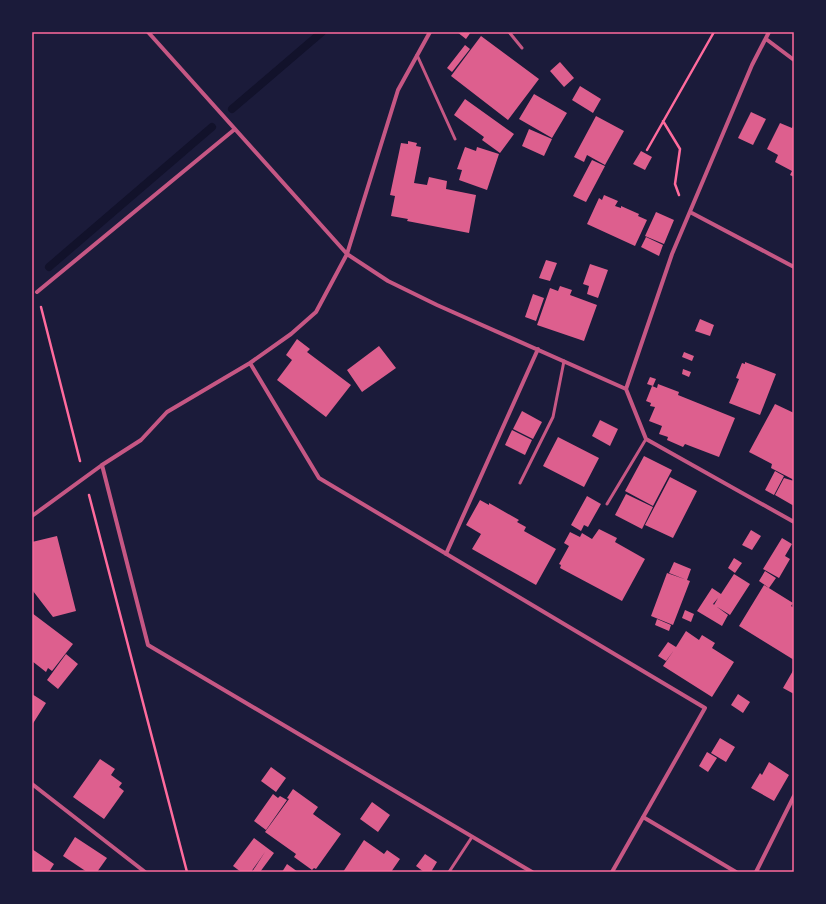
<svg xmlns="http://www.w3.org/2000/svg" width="826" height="904" viewBox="0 0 826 904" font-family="'Public Sans',sans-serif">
  <rect width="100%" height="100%" fill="#1b1b3a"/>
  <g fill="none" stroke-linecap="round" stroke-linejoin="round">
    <path stroke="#12122b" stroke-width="8" d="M 232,109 L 322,32
      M 49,267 L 212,127"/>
  </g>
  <path fill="#dd5f8e" d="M 457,32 L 471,32 L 466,39 Z
    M 481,36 L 539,79 L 508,120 L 451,76 Z
    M 465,45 L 470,49 L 452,72 L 447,68 Z
    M 560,62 L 574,78 L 564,87 L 550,71 Z
    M 580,86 L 601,99 L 593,113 L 572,100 Z
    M 534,94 L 567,113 L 552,138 L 519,119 Z
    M 465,99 L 514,134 L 500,153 L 482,140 L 484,137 L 454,115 Z
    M 751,112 L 766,119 L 753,145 L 738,138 Z
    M 596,116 L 624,131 L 605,165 L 587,155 L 584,162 L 574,157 Z
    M 780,123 L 792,128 L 794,124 L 794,177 L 790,175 L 792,171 L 775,162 L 778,155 L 767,149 Z
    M 529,129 L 552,139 L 544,156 L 522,146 Z
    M 408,141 L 417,143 L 416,146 L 421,147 L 414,183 L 427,185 L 429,177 L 447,181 L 446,189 L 476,195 L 469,233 L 407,221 L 408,219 L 391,216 L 395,196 L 390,195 L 401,143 L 408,144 Z
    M 465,147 L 476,151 L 477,147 L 499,154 L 487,190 L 459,180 L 462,170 L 457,169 Z
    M 641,151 L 652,157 L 645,170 L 633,164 Z
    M 592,160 L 605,166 L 586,202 L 573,196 Z
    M 604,195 L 618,201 L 615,206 L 621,208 L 621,206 L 639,214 L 638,216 L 647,220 L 635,246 L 587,224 L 599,198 L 602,200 Z
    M 656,212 L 674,220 L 664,244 L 645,236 Z
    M 646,237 L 663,245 L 659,256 L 641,247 Z
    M 546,260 L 557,263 L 550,281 L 539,278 Z
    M 590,264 L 608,270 L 598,298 L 587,294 L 589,286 L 583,284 Z
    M 560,286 L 572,290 L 570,295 L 597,305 L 584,341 L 537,325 L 550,288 L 558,291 Z
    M 533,294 L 544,298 L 536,321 L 525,317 Z
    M 700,319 L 714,325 L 710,336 L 695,331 Z
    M 297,339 L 310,349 L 307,352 L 351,385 L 326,417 L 277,380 L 292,360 L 286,355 Z
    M 379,346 L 396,368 L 362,392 L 347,370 Z
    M 684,352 L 694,356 L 692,361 L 682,357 Z
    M 745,362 L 776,374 L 760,415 L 729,403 L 739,379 L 736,378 L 742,363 L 745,364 Z
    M 683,369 L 691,372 L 689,377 L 682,374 Z
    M 650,377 L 656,379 L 653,386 L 647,384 Z
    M 658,384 L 679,392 L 678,395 L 735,418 L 719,457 L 685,444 L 683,447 L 667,440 L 668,437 L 659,434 L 662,426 L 649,421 L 655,407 L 650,406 L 651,403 L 646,401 L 652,386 L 657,388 Z
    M 775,404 L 794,413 L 794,480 L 771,468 L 772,464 L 749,452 Z
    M 522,411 L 542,422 L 533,439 L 513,429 Z
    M 600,420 L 618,429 L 610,446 L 592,436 Z
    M 512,430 L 532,440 L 525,455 L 505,445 Z
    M 558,437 L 599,458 L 584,487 L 543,466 Z
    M 644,456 L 672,470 L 653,506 L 625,491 Z
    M 775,471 L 784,476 L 774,495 L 765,490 Z
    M 670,477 L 697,491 L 673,538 L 645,525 Z
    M 784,478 L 794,481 L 794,506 L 775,495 Z
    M 626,494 L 653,507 L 642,529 L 615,515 Z
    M 587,496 L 601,504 L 588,527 L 584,525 L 581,531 L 571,525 Z
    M 480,500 L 489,505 L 489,503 L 519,520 L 517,522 L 526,527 L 524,531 L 556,549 L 536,585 L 472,549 L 481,534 L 466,525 Z
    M 599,529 L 617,538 L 615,542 L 645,559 L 622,601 L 560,568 L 561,565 L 559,564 L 569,546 L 564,543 L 570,532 L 580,537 L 582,533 L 592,539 Z
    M 751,530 L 761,536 L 752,550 L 742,545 Z
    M 57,536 L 76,611 L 53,617 L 33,591 L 32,542 Z
    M 782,538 L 792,544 L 785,556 L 790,559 L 779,578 L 763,569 Z
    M 734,558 L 742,563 L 735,573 L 728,568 Z
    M 674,562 L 691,569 L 687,580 L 669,573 Z
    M 765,571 L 776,578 L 769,588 L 759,581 Z
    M 667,573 L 690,581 L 673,625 L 651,616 Z
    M 734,574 L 750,584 L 730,615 L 714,605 L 718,598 L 713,604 L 728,615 L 722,626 L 697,611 L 712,588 L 721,594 Z
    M 764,585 L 793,603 L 791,606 L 794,608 L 794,660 L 739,626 Z
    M 685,610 L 694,614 L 691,622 L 682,618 Z
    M 32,613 L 73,644 L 52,671 L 48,668 L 46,672 L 32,661 Z
    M 657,619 L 671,625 L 669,631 L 655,625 Z
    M 686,631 L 699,640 L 702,635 L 715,643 L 712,648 L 734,662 L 712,697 L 663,666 L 674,650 L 666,661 L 658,656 L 668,642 L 676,647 Z
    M 66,654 L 78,664 L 58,689 L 47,680 Z
    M 794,669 L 794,694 L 783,688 Z
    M 32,694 L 46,703 L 32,725 Z
    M 738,694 L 750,702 L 743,713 L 731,705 Z
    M 720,738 L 735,747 L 726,762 L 711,753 Z
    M 707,752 L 717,758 L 708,772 L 699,766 Z
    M 100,759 L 115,769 L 111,775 L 122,783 L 119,787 L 124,791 L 104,819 L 73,797 Z
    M 769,762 L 789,775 L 774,801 L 751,788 L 760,773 L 762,775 Z
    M 271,767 L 286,778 L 276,792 L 261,781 Z
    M 293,789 L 318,807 L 313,814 L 341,834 L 316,869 L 314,868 L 312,870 L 294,857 L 296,854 L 265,832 L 289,799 L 287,798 Z
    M 273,794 L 278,798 L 280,796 L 287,800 L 266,830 L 254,821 Z
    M 372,802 L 390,815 L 378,832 L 360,819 Z
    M 75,837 L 107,858 L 97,872 L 87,872 L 63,856 Z
    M 254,838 L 274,853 L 260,872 L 252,872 L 265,852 L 251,872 L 241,872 L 233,866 Z
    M 364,840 L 384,854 L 387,850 L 400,859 L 391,872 L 343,872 Z
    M 32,849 L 54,864 L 49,872 L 32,872 Z
    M 425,854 L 437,862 L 431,872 L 424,872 L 416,866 Z
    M 287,864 L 298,872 L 282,872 Z"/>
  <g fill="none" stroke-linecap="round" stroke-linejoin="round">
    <path stroke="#ff6b9d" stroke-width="2.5" d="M 663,121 L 680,149 L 675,184 L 679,195
      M 647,150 L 714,32
      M 41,307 L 80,461
      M 89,495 L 187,872"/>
    <path stroke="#c65784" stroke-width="3" d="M 509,32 L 522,48
      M 417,55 L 455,139
      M 520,483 L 553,417 L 564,361
      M 607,504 L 646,439
      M 449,872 L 472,837"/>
    <path stroke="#c65784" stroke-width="4" d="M 148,32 L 347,254 L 398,90 L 430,32
      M 766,39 L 794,60
      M 690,212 L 794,267
      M 37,292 L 235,129
      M 250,363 L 319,478 L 705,708 L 612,872
      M 626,389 L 672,254 L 752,65 L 769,32
      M 102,465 L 148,645 L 532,872
      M 32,516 L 102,465 L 141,440 L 167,412 L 250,363 L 291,334 L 316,312 L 347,254 L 388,281 L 437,305 L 626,389 L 646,439 L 794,522
      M 446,554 L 538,349
      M 32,784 L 145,872
      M 643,817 L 736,872
      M 756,872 L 794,796"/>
  </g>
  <rect width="826" height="904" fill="none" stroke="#1b1b3a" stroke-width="66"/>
  <rect x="33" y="33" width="760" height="838" fill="none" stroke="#ff6b9d" stroke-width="1.5"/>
</svg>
